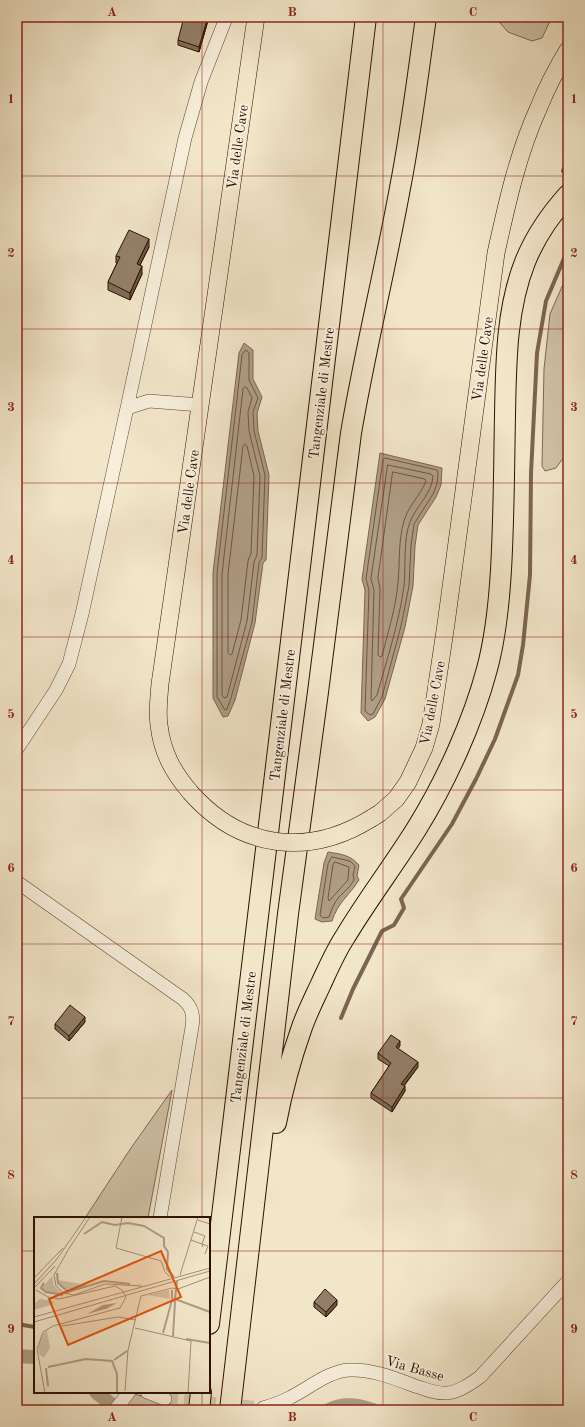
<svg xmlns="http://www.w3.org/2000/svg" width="585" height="1427" viewBox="0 0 585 1427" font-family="'Old Standard TT',serif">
  <rect width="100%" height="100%" fill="#f2e6c9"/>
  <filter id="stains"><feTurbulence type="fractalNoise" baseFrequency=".005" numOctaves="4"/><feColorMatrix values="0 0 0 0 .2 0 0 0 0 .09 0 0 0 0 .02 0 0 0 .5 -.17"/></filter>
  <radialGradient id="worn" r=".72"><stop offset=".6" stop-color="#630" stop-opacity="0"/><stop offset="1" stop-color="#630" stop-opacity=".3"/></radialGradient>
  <path fill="#d0c2a7" stroke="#7e6954" d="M 495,17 L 552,17 L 542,38 L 532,41 L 508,32 Z
    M 568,273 L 568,451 L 556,468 L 545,471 L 542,466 L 544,369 L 550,314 Z
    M 172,1090 L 148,1218 L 85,1218 L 131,1148 Z
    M 135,1394 L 166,1404 L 165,1410 L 129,1410 L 125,1404 Z"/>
  <path fill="#af9d85" stroke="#7b6550" d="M 244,343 L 253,350 L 253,379 L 262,397 L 257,413 L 258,431 L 269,475 L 266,560 L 263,563 L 255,623 L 235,700 L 228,716 L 223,717 L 213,698 L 213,573 L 239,353 Z
    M 380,453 L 442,468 L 441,485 L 436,497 L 418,525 L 415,546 L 413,586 L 405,627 L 385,699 L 375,717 L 368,721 L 361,713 L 365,590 L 362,579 Z
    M 328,852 C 341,854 350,855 359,865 L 357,876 L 359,880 C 349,896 338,902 332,921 L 322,922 L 315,919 L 324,863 Z"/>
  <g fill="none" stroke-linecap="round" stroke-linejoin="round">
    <path stroke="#6e5642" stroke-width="1" d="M 246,350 L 249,353 L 249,380 L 258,398 L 253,412 L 254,431 L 265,475 L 262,557 L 259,563 L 252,622 L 231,698 L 227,709 L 225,710 L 217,697 L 217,573 L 242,355 Z
      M 245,387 L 247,388 L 252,398 L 248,412 L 249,431 L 260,476 L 257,555 L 254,562 L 247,621 L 227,697 L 224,698 L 222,695 L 222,574 L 243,389 Z
      M 245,444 L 247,446 L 254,476 L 251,553 L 248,561 L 241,620 L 232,654 L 230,655 L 228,653 L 228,574 L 243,446 Z
      M 385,458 L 437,470 L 438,472 L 437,484 L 433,494 L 414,524 L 411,546 L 409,586 L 401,626 L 382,697 L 373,714 L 370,715 L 365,711 L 369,590 L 366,579 L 383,460 Z
      M 388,465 L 431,474 L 433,476 C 432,494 416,506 410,522 C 403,539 406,567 404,586 C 399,623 387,659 377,695 L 372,701 L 371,699 L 374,590 L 371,579 Z
      M 393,472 L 425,479 L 426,481 C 421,495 408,506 404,521 C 398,541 400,563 398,583 C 396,607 388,632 382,656 L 380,657 L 378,655 L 380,589 L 378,578 Z
      M 332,857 L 350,861 L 355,866 L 353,875 L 354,880 C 350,887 345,891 339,897 C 334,903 331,910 329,917 L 323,918 L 320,915 L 328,864 Z
      M 335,862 L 349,867 L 348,880 L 329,901 L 328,898 L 333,865 Z"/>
    <path stroke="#7b6550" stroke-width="4" d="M 563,171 L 568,158
      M 341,1018 L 353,989 L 382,931 L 394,925 L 404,908 L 401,899 L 452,824 L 476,779 L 495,739 L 518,675 L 523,645 L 530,575 L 531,473 L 537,353 L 546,301 L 568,249
      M 17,1324 L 35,1327"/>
    <path stroke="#af9d85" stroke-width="14" d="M 17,1356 L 35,1357
      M 96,1392 L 118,1410
      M 329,1410 C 343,1402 359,1405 373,1410"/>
    <path stroke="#d4c6ab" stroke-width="13" stroke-dasharray="13 6" stroke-linecap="butt" d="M 165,1399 L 263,1408"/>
    <g stroke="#5e4632" stroke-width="14">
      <path id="minor" d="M 127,408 L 149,401 L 200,405
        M 17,749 L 56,690 L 69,664 L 82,614 L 127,408 L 185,138 L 201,82 L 226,18
        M 17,882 L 183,999 C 192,1007 194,1015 192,1027 L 160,1218
        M 147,1392 L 165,1399
        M 263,1408 C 273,1405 282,1402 291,1397 C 309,1388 329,1371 349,1370 C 372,1369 394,1378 415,1386 C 426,1389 435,1394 447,1393 C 459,1392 470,1384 480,1377 L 568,1281
        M 115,1410 L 129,1392"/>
    </g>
    <g stroke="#2c1000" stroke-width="18">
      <path id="major" d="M 190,792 C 173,772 162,752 159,725 C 157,712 159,698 160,684 L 256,17
        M 372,818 L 380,813 L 396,799 L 408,782 L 424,748 L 431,724 L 446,624 L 496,253 C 507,203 518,153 539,107 C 547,87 557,68 568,50"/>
    </g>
    <g stroke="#2c1000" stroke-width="22">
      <path id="highway" d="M 276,1123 C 282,1091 291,1058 302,1027 C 307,1013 314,999 320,986 C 328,969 335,952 345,937 C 367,900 394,865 417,828 C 446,781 473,722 487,669 C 496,636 499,603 501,570 C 504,518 504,467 505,415 C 506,364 506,310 525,262 C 535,237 550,215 568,195
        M 209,1324 L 366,17
        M 199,1410 L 201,1392
        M 230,1410 L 288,914 L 318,692 L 351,433 C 365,351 385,270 400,188 C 411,132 418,74 426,17"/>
    </g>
    <use href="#minor" stroke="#f7efdc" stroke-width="13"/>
    <use href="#major" stroke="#f2e6c9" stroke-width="17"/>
    <use href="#highway" stroke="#f2e6c9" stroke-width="20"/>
    <g stroke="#2c1000" stroke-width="18" stroke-linecap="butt">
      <path id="major-bridge" d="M 190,792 C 240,849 308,858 372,818"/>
    </g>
    <use href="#major-bridge" stroke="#f2e6c9" stroke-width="17"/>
  </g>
  <path fill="#7e6d5a" stroke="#2c1000" d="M 209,17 L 199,52 L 178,45 L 178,40 Z
    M 149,247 L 140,265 L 142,274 L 130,300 L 108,290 L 108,282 L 117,263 L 116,263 L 116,256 Z
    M 85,1022 L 69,1041 L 55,1029 L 55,1024 Z
    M 400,1046 L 398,1048 L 418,1067 L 404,1086 L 405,1091 L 392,1112 L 371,1098 L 371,1093 L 389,1066 L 378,1059 L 378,1053 Z
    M 314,1302 L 337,1305 L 326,1317 L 314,1307 Z"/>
  <path fill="#67594a" stroke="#2c1000" d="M 208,17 L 209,17 L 199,52 L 199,47 Z
    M 149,239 L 149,247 L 137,271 L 137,264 Z
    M 142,266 L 142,274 L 130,300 L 130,293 Z
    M 85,1017 L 85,1022 L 69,1041 L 69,1036 Z
    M 400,1041 L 400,1046 L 396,1052 L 396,1047 Z
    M 418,1062 L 418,1067 L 401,1089 L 401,1084 Z
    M 405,1086 L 405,1091 L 392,1112 L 392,1107 Z
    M 337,1300 L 337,1305 L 326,1317 L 326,1312 Z"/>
  <path fill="#937f69" stroke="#2c1000" d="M 184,17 L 208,17 L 199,47 L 178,40 Z
    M 129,230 L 149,239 L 137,264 L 142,266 L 130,293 L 108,282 L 120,257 L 116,256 Z
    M 70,1005 L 85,1017 L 69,1036 L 55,1024 Z
    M 391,1035 L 400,1041 L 396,1047 L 418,1062 L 401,1084 L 405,1086 L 392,1107 L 371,1093 L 391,1063 L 378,1053 Z
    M 325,1289 L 337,1300 L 326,1312 L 314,1302 Z
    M 568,1403 L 568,1409 L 565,1407 Z"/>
  <path fill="none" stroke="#8f2418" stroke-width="1" stroke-opacity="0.55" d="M 202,17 L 202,1218M 383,17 L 383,1410M 17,176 L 568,176M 17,329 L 568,329M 17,483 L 568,483M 17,637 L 568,637M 17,790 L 568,790M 17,944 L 568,944M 17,1098 L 568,1098M 17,1251 L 35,1251M 209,1251 L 568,1251M 202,1392 L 202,1410"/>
  <g text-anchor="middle" stroke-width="4" stroke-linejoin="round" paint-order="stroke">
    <g font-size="14" fill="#2c1000" stroke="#f7efdc">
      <text transform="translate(237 147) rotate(-82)" y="5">Via delle Cave</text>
      <text transform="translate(482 359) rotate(-82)" y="5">Via delle Cave</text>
      <text transform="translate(321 393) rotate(-83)" y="5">Tangenziale di Mestre</text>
      <text transform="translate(188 492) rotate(-82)" y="5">Via delle Cave</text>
      <text transform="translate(432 703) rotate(-79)" y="5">Via delle Cave</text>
      <text transform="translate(282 715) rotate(-83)" y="5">Tangenziale di Mestre</text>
      <text transform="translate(243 1037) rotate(-83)" y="5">Tangenziale di Mestre</text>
      <text transform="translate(415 1368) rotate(16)" y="5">Via Basse</text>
    </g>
  </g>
  <g transform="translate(34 1217)">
    <rect width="176" height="176" fill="#f2e6c9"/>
    <path d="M 18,59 L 20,69 L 29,77 L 16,76 L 8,71 ZM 24,63 L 53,68 L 53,69 L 35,74 L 27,70 ZM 135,73 L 136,82 L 114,78 ZM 6,82 L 19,84 L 20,87 L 0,93 L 0,87 ZM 13,113 L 16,131 L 10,141 L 5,137 L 4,130 L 8,118 Z" fill="#d0c2a7"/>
    <path d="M 83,86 L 72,92 L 53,97 L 69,88 Z" fill="#af9d85"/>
    <path fill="none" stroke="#af9d85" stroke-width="2" d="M 50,17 L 68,5 L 81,8 L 94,6 L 110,9 L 130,21 L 130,29 L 134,35 L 133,52 L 140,60M 23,56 L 24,66 L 34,75 L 70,64 L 96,67M 143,64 L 141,82 L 176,95M 10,66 L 7,71 L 12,75 L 29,78M 138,73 L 138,81 L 141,85 L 139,119M 129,116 L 138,83M 152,122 L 176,126M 80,143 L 93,134M 14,150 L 52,142 L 78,144 L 83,157 L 83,176M 12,151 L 14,169"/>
    <path fill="none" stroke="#a39079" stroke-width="1" d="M 88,0 L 82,31 L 127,44 L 131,55 L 136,60M 164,3 L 176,7M 157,23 L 168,27 L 171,19 L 160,15M 169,30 L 168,27 L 174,29 L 171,37M 33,35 L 20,58 L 22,69 L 30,76 L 40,78 L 71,67 L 108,69M 32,36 L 56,0M 146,58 L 164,0M 0,61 L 29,31M 0,67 L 23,42 L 52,0M 0,71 L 21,49M 2,73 L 14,80 L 25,82 L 81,69 L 88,73 L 92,80 L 86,91 L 19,109 L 9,115 L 3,132 L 11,176M 0,100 L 176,51M 0,105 L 176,54M 28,109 L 84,100 L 102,103M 101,111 L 157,124 L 154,176M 91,174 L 94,133 L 107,79 L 138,71 L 144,72 L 176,60"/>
    <path fill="#df550b" fill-opacity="0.15" stroke="#df550b" stroke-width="2" d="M 127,34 L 147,80 L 34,128 L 15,82 Z"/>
    <rect width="176" height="176" fill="none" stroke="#2c1000" stroke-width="2"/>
  </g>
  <rect width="585" height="1427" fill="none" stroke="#f2e6c9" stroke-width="44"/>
  <rect x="22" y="22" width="541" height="1383" fill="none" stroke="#8f2418" stroke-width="1.5"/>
  <g font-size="13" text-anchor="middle" font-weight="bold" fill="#8f2418">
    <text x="112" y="16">A</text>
    <text x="292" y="16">B</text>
    <text x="473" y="16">C</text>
    <text x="11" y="103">1</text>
    <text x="574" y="103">1</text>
    <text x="11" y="257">2</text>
    <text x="574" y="257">2</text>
    <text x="11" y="411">3</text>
    <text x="574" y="411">3</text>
    <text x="11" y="564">4</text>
    <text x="574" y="564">4</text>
    <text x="11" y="718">5</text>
    <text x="574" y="718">5</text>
    <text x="11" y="872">6</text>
    <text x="574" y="872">6</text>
    <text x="11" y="1025">7</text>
    <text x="574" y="1025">7</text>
    <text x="11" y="1179">8</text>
    <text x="574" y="1179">8</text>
    <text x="11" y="1333">9</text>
    <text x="574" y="1333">9</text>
    <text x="112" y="1421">A</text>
    <text x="292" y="1421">B</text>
    <text x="473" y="1421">C</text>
  </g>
  <rect width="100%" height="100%" filter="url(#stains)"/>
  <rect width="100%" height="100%" fill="url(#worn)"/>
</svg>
